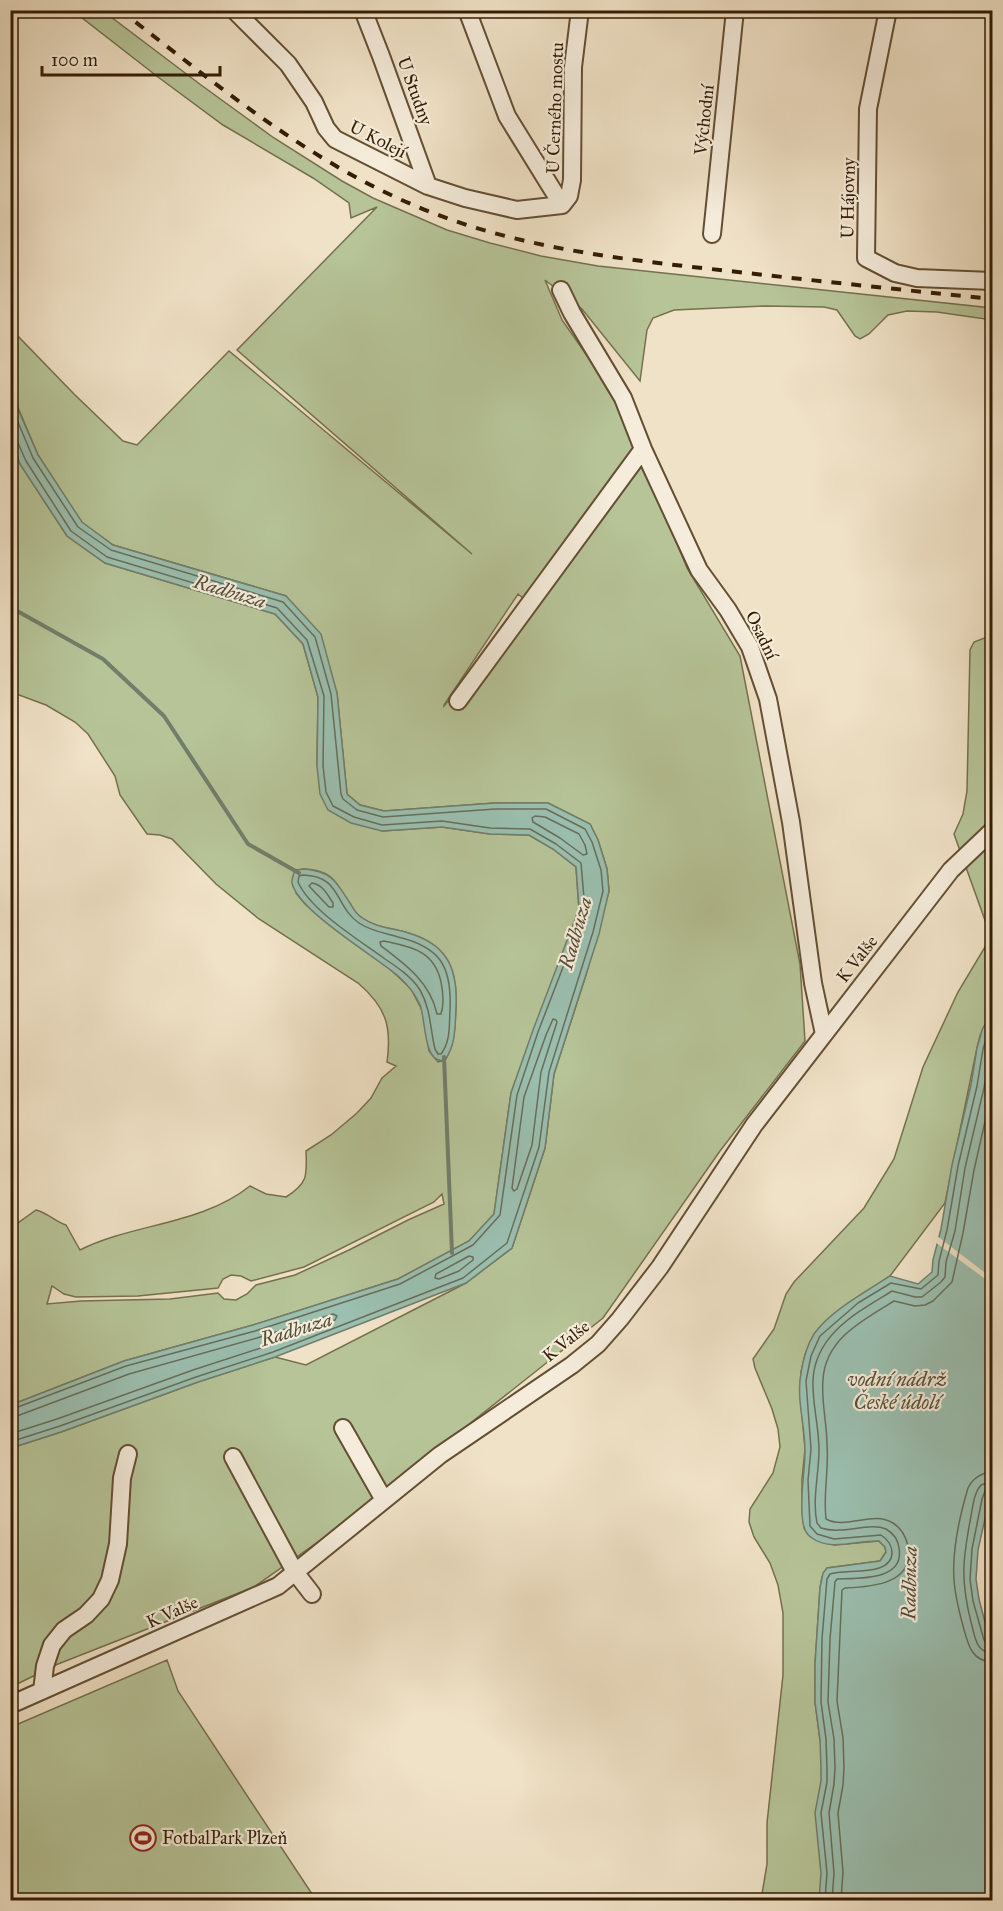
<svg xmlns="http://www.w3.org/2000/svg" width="1003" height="1911" viewBox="0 0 1003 1911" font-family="'IM FELL Great Primer',serif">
  <rect width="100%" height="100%" fill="#f0e2c7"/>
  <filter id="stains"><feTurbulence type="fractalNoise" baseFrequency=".00333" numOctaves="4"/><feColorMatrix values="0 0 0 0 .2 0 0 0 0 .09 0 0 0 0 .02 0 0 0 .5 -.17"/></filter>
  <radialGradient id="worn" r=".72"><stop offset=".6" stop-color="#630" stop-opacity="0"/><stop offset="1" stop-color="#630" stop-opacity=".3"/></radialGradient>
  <path fill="#b6c498" stroke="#76704d" stroke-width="1.5" fill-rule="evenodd" d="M 72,10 L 103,11 L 201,85 L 274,138 L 342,181 L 373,198 L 447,230 L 490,243 L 541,256 L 598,266 L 992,308 L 992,320 L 937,312 L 907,311 L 888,315 L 869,334 L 860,339 L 855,336 L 837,310 L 824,307 L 765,306 L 674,310 L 653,318 L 647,330 L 640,381 L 582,309 L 545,280 L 562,320 L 620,403 L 687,568 L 740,656 L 800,964 L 805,1041 L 720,1151 L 603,1318 L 342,1525 L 254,1587 L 58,1664 L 11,1687 L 11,1448 L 61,1432 L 198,1382 L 275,1357 L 306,1365 L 466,1283 L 512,1248 L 545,1148 L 554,1074 L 586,975 L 609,891 L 607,869 L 598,840 L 590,824 L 548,803 L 495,803 L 384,811 L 360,805 L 347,794 L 337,693 L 286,596 L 113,545 L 81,522 L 38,455 L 11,391 L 10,328 L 74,394 L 123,441 L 137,445 L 229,351 L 472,554 L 237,350 L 377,207 L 351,218 L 349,203 L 313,178 L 223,125 L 158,77 ZM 518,594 L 530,604 L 444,706 L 444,705 Z
    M 11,440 L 20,464 L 67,536 L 105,563 L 275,614 L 303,644 L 318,697 L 317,766 L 382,831 L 442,827 L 490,834 L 529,835 L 553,849 L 576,867 L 579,909 L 511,1093 L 494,1214 L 469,1241 L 398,1279 L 253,1325 L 124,1361 L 11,1405 L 11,1228 L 36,1210 C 48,1213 54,1221 66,1225 L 80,1250 C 134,1223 201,1225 250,1186 L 266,1194 L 286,1197 C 308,1183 307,1176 306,1151 L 331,1135 L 357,1113 L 371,1098 L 382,1078 L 396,1066 L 387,1062 C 392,1026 386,1007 358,983 L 259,919 L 216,884 L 172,839 L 160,835 L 147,834 L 120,795 L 115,776 L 88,734 L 75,722 L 46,705 L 11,692 ZM 302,869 C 346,869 336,900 362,918 C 375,927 391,928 405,932 C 445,943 458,967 456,1007 C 455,1026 455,1044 445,1060 L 438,1062 L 429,1051 L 423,1012 L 411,989 L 390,969 L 325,921 L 305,904 L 296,893 ZM 442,1194 L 444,1204 L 408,1220 L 349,1250 L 295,1275 L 256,1285 L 247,1294 L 236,1300 L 224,1299 L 218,1293 L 170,1299 L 81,1301 L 47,1304 L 52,1286 L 64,1294 L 76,1297 L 138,1296 L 218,1288 L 223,1279 L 231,1275 L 241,1276 L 251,1281 L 304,1267 L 434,1202 Z
    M 992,635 L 992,1011 L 980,1036 L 977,1048 L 945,1203 L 890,1276 L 848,1303 L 815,1333 L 805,1355 L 801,1372 L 801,1404 L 805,1449 L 802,1479 L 802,1509 L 804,1528 L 808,1534 L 834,1545 L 879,1541 L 885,1547 L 886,1552 L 880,1561 L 827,1568 L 822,1577 L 820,1588 L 815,1664 L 815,1702 L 820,1740 L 921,1900 L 761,1900 L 767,1864 L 767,1823 L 783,1675 L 783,1613 L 778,1585 L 770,1563 L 754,1537 L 749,1522 L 750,1509 L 773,1473 L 780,1447 L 778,1429 L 772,1409 L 755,1368 L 753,1359 L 774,1329 L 786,1294 L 794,1282 L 864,1208 L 894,1159 L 923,1067 L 958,992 L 991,937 L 954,834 L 963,814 L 967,791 L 970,650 L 974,642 Z
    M 167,1660 L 178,1691 L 316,1900 L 11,1900 L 11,1727 Z"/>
  <path fill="#9bbfb0" stroke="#727e6a" stroke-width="1.5" d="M 10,391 L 38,455 L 82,522 L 113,545 L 286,596 L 321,634 L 337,693 L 347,794 L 360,805 L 384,811 L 495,803 L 548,803 L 590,824 L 598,840 L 607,869 L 609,891 L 599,934 L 554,1074 L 545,1148 L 512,1248 L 466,1283 L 275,1357 L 198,1382 L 61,1432 L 11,1448 L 11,1405 L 124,1361 L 253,1325 L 398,1279 L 469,1241 L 494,1214 L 511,1093 L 533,1030 L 579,909 L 576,867 L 553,849 L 529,835 L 490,834 L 442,827 L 382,831 L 351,823 L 328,810 L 320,794 L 317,766 L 318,697 L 303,644 L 275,614 L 105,563 L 67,536 L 20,464 L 11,440 Z
    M 305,869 C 333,872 336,882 350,903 C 353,908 356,914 361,917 C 374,927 390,928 405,932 C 446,943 458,966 456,1007 C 455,1027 456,1044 445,1060 C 423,1066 426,1019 420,1005 C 415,993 407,984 398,976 C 375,956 298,911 292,883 C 291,879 294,874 295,870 Z
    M 992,1011 L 992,1487 L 978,1550 L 976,1579 L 979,1599 L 992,1649 L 992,1900 L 819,1900 L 821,1873 L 815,1813 L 821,1781 L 821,1768 L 820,1740 L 815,1702 L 815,1664 L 820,1588 L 823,1573 L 827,1568 L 880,1561 L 886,1552 L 885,1547 L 879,1541 C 858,1540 831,1552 812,1538 C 807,1535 804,1529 803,1523 C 799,1498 805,1474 805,1450 C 805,1425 796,1398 801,1373 C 803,1360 807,1345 814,1334 C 831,1310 866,1292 890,1276 L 918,1284 L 932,1272 L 933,1260 L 941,1229 L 952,1165 L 971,1085 L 977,1048 L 982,1030 Z"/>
  <path fill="#f0e2c7" d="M 937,1236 L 992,1278 L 992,1284 L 935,1242 Z"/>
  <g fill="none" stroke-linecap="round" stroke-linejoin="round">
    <path stroke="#686e59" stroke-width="1.5" d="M 10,403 L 33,458 L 78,527 L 111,550 L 283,602 L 315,637 L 331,694 L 341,794 L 343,799 L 357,810 L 383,817 L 495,809 L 546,809 L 585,829 L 592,842 L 601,870 L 603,891 L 593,932 L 549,1072 L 539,1147 L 507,1243 L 463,1278 L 273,1352 L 196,1377 L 60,1426 L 10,1442
      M 10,440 L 18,443 L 26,461 L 71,531 L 107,557 L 277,608 L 307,640 L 324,696 L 323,766 L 326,792 L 333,806 L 354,817 L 382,825 L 442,821 L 490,828 L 530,829 L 556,844 L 581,863 L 585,910 L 538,1032 L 517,1095 L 500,1215 L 473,1245 L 400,1284 L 255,1331 L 126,1366 L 10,1410
      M 535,816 L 545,817 L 579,834 L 585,845 L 587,854 L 583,855 L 560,838 L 533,822 L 532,818 Z
      M 303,875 C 342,876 334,906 359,923 C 371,931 384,933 398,937 C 440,947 452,966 450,1010 C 449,1025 451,1041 441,1054 L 438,1054 L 435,1049 C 430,1029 431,1009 420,990 C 412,977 397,967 385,959 C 359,940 311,911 298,882 L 299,876 Z
      M 312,883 C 323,885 327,894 333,903 L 333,907 L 329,907 L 309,886 Z
      M 384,941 C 411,947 434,950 441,982 C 443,992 444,1005 441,1014 L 437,1014 C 430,982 405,964 381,946 L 380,942 Z
      M 553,1019 L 556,1020 L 557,1022 L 541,1072 L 532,1145 L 517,1189 L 514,1191 L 512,1188 L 524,1097 L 546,1035 Z
      M 469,1256 L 473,1257 L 473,1260 L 459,1271 L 439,1279 L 435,1278 L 436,1274 Z
      M 10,1417 L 17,1416 L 129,1374 L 257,1338 L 333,1314 L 337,1316 L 335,1320 L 270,1345 L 193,1370 L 57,1419 L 10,1434
      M 992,1472 C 981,1473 973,1478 968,1488 C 960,1515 952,1552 954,1580 C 955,1596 959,1611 963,1626 C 968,1644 971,1661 992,1662
      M 992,1481 L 981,1485 C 974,1493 973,1505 971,1516 C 963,1558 960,1579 971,1622 C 975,1635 975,1652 992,1653
      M 992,1489 L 985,1491 L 982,1499 L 972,1549 L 970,1579 L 973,1601 L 984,1640 L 987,1644 L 992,1646
      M 825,1900 L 827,1873 L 821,1813 L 827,1782 L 827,1768 L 826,1739 L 821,1702 L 822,1639 L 827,1579 L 830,1574 C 845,1568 894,1578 892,1551 C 891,1543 887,1539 881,1535 L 834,1539 L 817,1534 L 810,1526 L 808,1480 L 811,1449 L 806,1381 L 811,1356 L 820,1336 L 858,1303 L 891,1283 L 921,1289 L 938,1275 L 939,1261 L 947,1230 L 958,1166 L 977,1086 L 983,1049 L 988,1033 L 992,1025
      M 832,1900 L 834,1873 L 829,1813 L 834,1784 L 835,1768 L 834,1739 L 828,1702 L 830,1639 L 835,1582 L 837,1579 C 858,1578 905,1581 899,1548 C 898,1540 893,1533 886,1529 C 869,1522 842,1535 821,1528 L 817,1523 C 812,1499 819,1474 819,1450 C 819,1426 812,1403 813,1380 C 815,1334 858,1312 892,1291 L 915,1297 L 922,1297 L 941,1282 L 945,1277 L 946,1262 L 955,1231 L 965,1168 L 984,1088 L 992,1043
      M 841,1900 L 843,1872 L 838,1813 L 843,1785 L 844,1768 L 843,1738 L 837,1701 L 842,1590 L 845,1588 C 871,1587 915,1584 908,1546 C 906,1537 901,1528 893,1523 C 873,1510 846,1530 826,1519 C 823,1494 829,1470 827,1445 C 827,1423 821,1401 823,1380 C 825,1339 863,1320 894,1301 L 915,1306 L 925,1305 L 933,1301 L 952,1282 L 963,1233 L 974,1170 L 992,1091"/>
    <path stroke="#727e6a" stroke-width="4" d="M 10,607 L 103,659 L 164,716 L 248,844 L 299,873
      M 444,1057 L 452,1253"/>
    <g stroke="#644e33" stroke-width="20">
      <path id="minor" d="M 234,10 L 288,64 L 314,102 L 326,128 L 335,139 L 428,186 L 465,198 L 517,210 L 562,205
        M 363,10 L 381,56 L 428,186
        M 467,10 L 507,116 L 562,205
        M 888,10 L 868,109 L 866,258 L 895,273 L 917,278 L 992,281
        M 562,205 L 569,196 L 572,180 L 573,67 L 580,10
        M 712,234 L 735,10
        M 561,290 L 572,313 L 623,398 L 643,449 L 699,570 L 728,610 L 750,647 L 768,699 L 791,822 L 813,983 L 824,1034
        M 458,701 L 643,449
        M 343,1428 L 384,1500
        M 233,1457 L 295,1572 L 312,1594
        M 42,1691 L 45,1666 L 52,1645 L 64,1630 L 86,1615 L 101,1599 L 110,1580 L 118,1544 L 122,1478 L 128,1454
        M 10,1705 L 278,1586 L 440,1455 L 572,1365 L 598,1344 L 620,1319 L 660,1267 L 754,1125 L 951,870 L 992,831"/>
    </g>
    <use href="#minor" stroke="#f5ecdb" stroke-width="16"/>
    <path stroke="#351d02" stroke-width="4" stroke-dasharray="10 10" stroke-linecap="butt" d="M 120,10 C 211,80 305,159 411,204 C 512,248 620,259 729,271 C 817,281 905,290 992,299"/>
  </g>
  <defs>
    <g id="stadium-ring" transform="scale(1.35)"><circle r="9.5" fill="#f5ecdb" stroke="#8f2418" stroke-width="1.5"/><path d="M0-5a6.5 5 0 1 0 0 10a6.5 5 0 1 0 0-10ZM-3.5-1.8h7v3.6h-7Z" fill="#8f2418"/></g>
  </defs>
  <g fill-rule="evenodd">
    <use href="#stadium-ring" x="143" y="1838"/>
  </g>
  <g text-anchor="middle" stroke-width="4.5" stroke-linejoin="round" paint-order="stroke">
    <g font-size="18" fill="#351d02" stroke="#f5ecdb">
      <text transform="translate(415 91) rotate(70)" y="6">U Studny</text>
      <text transform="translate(555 108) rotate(-88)" y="6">U Černého mostu</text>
      <text transform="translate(704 120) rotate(-84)" y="6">Východní</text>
      <text transform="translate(378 139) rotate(27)" y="6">U Kolejí</text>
      <text transform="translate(848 198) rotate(-89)" y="6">U Hájovny</text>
      <text transform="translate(762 635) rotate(64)" y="6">Osadní</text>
      <text transform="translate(857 959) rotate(-52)" y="6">K Valše</text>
      <text transform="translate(566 1341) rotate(-39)" y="6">K Valše</text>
      <text transform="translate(172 1612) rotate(-24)" y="6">K Valše</text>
    </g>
    <g font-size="18" fill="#351d02" stroke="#f5ecdb" text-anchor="start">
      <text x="162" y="1844">FotbalPark Plzeň</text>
    </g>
    <g font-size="20" font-style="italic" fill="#544e36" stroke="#f5ecdb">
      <text transform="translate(230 591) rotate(17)" y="7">Radbuza</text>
      <text transform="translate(575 933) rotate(-74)" y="7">Radbuza</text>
      <text transform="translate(296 1329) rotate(-17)" y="7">Radbuza</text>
      <text x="897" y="1386">vodní nádrž<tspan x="897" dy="23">České údolí</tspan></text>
      <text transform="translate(909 1583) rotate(-89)" y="7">Radbuza</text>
    </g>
  </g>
  <rect width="1003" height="1911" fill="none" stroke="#f0e2c7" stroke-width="36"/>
  <rect x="12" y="12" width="979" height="1887" fill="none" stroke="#351d02" stroke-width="3"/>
  <rect x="18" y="18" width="967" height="1875" fill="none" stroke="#351d02" stroke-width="1.5"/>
  <path d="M42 66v9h178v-9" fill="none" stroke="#351d02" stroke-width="3"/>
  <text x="51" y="66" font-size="18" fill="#351d02" stroke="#f5ecdb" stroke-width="4.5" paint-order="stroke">100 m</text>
  <rect width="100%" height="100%" filter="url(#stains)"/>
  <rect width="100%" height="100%" fill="url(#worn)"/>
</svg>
